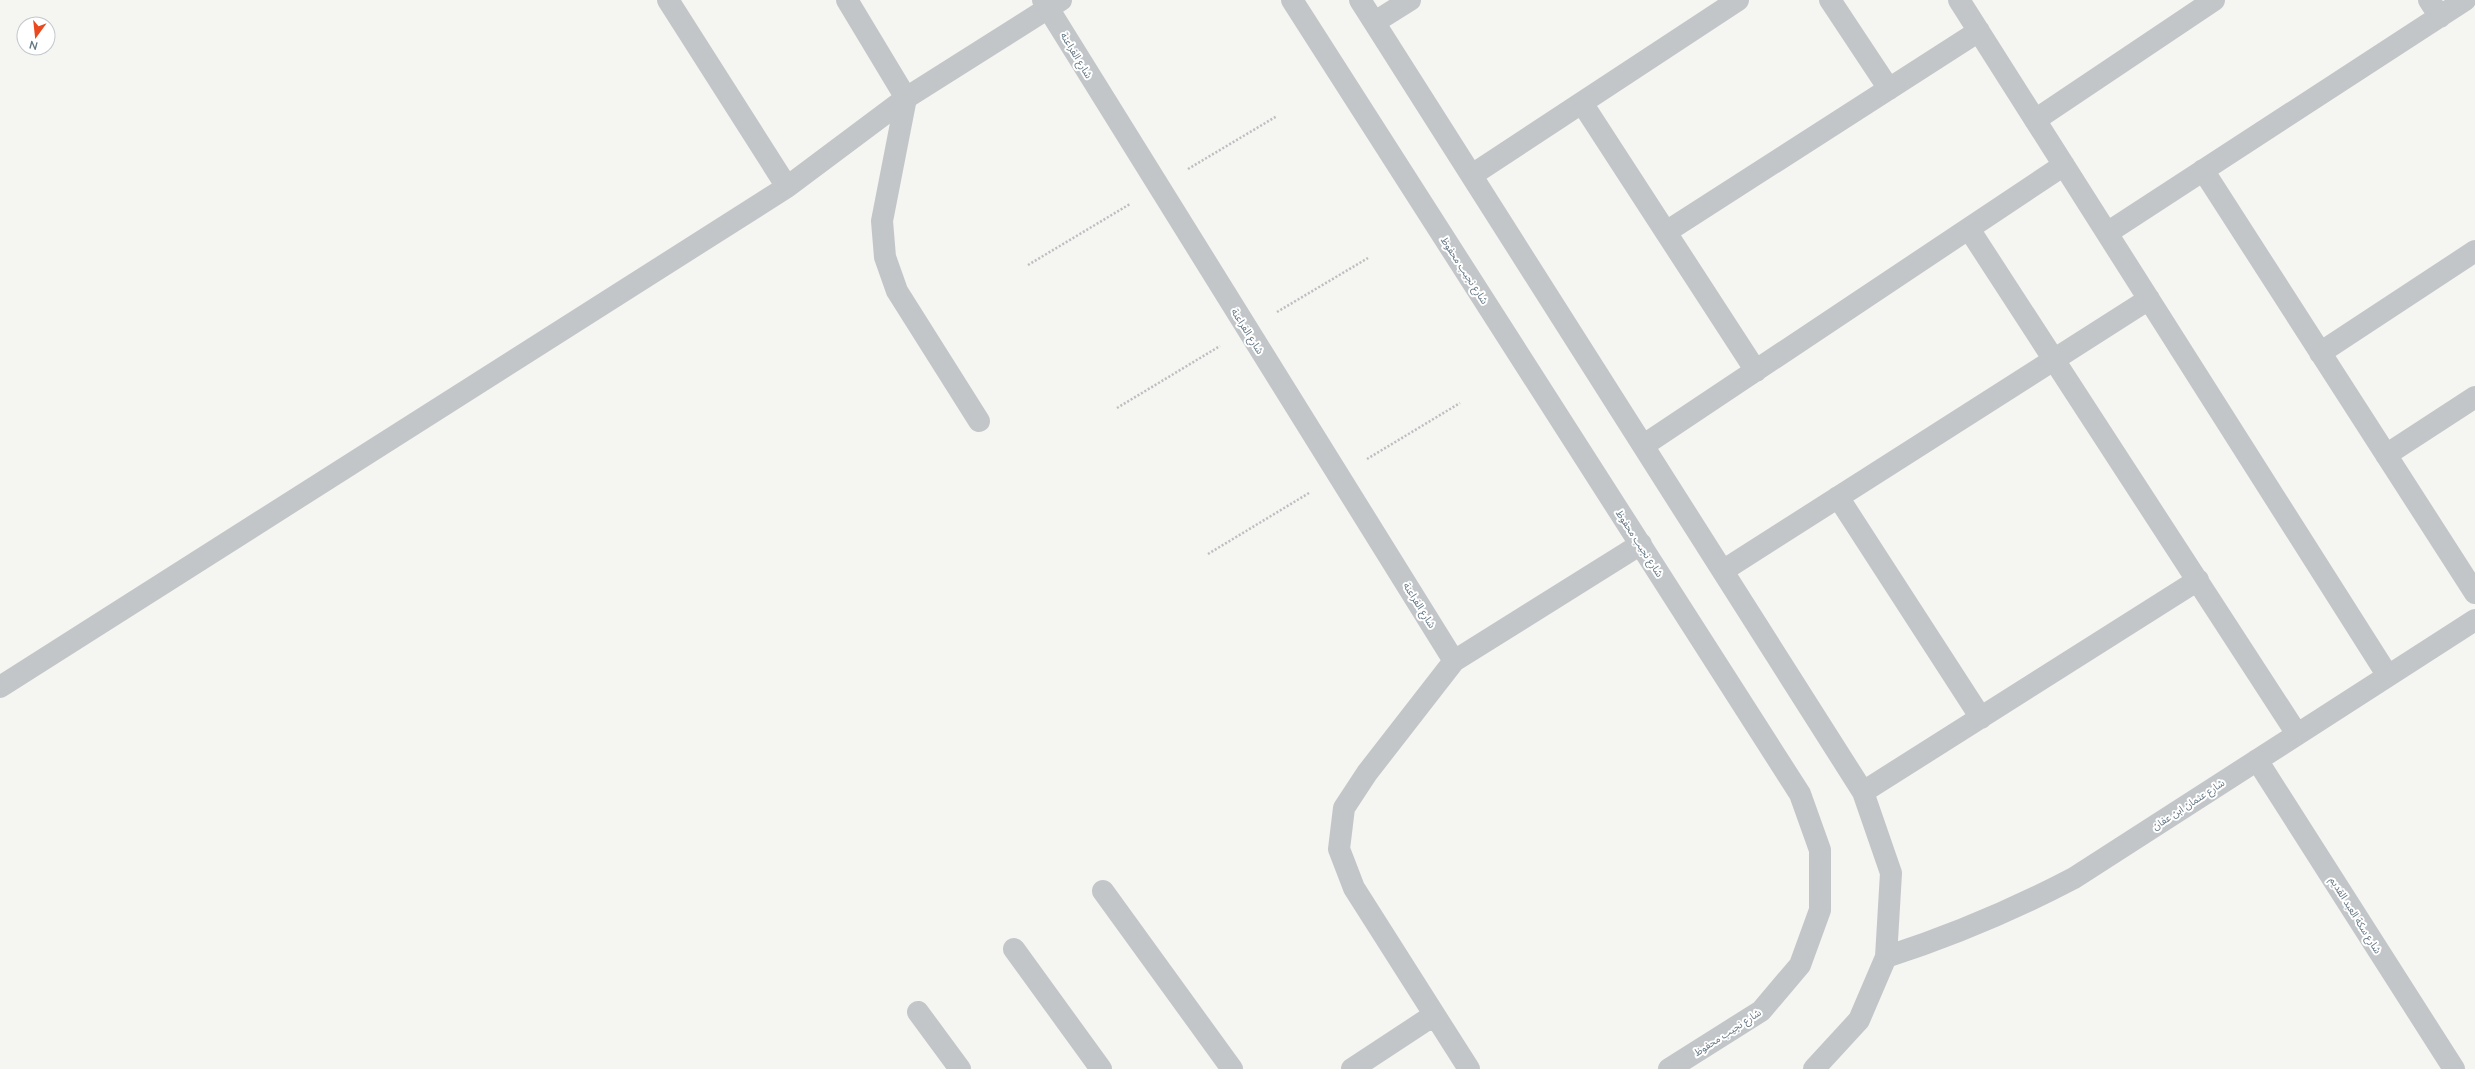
<svg xmlns="http://www.w3.org/2000/svg" width="2475" height="1069" viewBox="0 0 2475 1069" font-family="Mulish,'Noto Sans Arabic',sans-serif">
  <rect width="100%" height="100%" fill="#f5f5f1"/>
  <g fill="none" stroke-linecap="round" stroke-linejoin="round">
    <path stroke="#bcbec0" stroke-width="2.5" stroke-dasharray="2 2" stroke-linecap="butt" d="M 1188,169 L 1277,116
      M 1028,265 L 1130,204
      M 1277,312 L 1368,258
      M 1117,408 L 1220,346
      M 1367,459 L 1460,403
      M 1208,554 L 1309,493"/>
    <path stroke="#c2c6c9" stroke-width="22" d="M 906,98 L 882,221 L 885,257 L 897,291 L 979,421
      M 1103,891 L 1232,1069
      M 1014,949 L 1101,1069
      M 918,1012 L 960,1069"/>
    <path stroke="#c2c6c9" stroke-width="22" d="M 668,0 L 787,187
      M 847,0 L 906,98
      M 1043,0 L 1454,661
      M 1292,0 L 1800,794 L 1820,850 L 1820,910 L 1800,965 L 1761,1011 L 1669,1069
      M 1360,0 L 1863,792 L 1891,873 L 1886,957 L 1859,1020 L 1814,1069
      M 1830,0 L 1889,89
      M 1959,0 L 2388,676
      M 2429,0 L 2440,17
      M 1375,22 L 1410,0
      M 1582,103 L 1756,371
      M 2035,120 L 2214,0
      M 2203,170 L 2475,593
      M 1472,175 L 1738,0
      M 1969,229 L 2297,734
      M 1666,232 L 1979,31
      M 2107,233 L 2465,0
      M 2320,353 L 2475,251
      M 1644,445 L 2064,165
      M 2386,455 L 2475,397
      M 1838,497 L 1981,718
      M 1724,570 L 2149,299
      M 0,687 L 787,187 L 906,98 L 1061,0
      M 2257,760 L 2454,1069
      M 1863,792 L 2198,580
      M 1886,957 C 1951,936 2013,910 2074,878 L 2475,620
      M 1352,1069 L 1434,1015
      M 1469,1069 L 1354,888 L 1339,849 L 1344,808 L 1367,773 L 1454,661 L 1641,544"/>
  </g>
  <g text-anchor="middle" stroke-width="4" stroke-linejoin="round" paint-order="stroke">
    <g font-size="10" fill="#637683" stroke="#fff">
      <text transform="translate(1077 55) rotate(59)" y="4">شارع الفراعنة</text>
      <text transform="translate(1465 270) rotate(57)" y="4">شارع نجيب محفوظ</text>
      <text transform="translate(1248 331) rotate(58)" y="4">شارع الفراعنة</text>
      <text transform="translate(1640 543) rotate(57)" y="4">شارع نجيب محفوظ</text>
      <text transform="translate(1420 605) rotate(58)" y="4">شارع الفراعنة</text>
      <text transform="translate(2188 804) rotate(-33)" y="4">شارع عثمان ابن عفان</text>
      <text transform="translate(2356 915) rotate(58)" y="4">شارع سكة العبد القديم</text>
      <text transform="translate(1727 1032) rotate(-33)" y="4">شارع نجيب محفوظ</text>
    </g>
  </g>
  <g transform="translate(36 36) rotate(195)"><circle r="19" fill="#ffffff" stroke="#c1c8cd"/>
  <path d="M0-3L7 15L0 10L-7 15Z" fill="#e9491e"/>
  <text y="-6" font-size="11" font-weight="bold" text-anchor="middle" fill="#637683">N</text>
  </g>
</svg>
